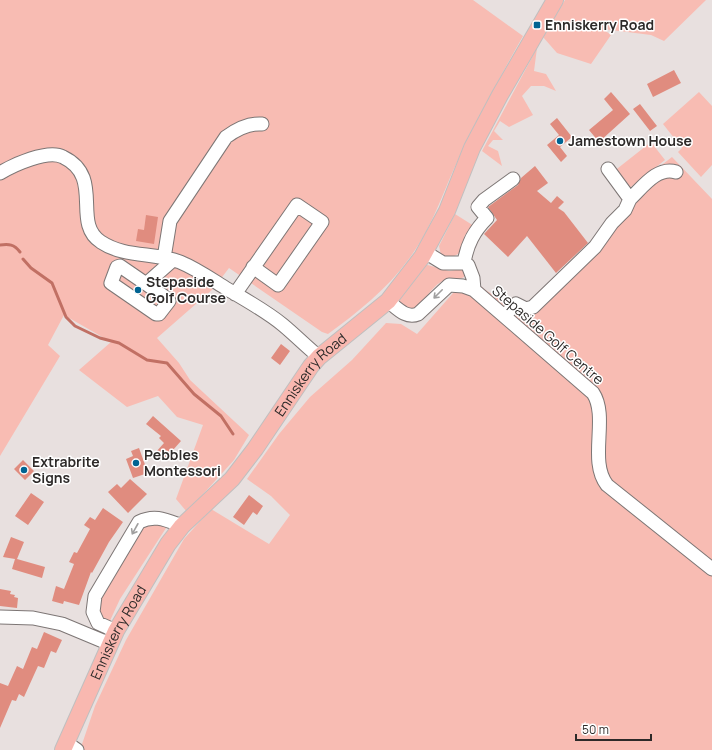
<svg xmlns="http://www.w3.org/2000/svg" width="712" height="750" viewBox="0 0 712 750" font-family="Manrope,sans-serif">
  <rect width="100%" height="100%" fill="#e8e0df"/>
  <path fill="#f8bcb3" d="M 0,0 L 473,0 L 523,36 C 501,75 480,114 461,154 C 443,190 433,228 408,260 C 386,290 358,312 328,334 L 322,332 L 229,268 L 213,289 L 157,338 L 179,363 L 190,380 L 249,435 L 234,460 L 187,512 L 176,499 L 203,425 L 177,417 L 158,396 L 127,407 L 79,370 L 111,342 L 64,315 L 48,345 L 60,356 L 0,456 Z
    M 565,0 L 706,0 L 664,41 L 651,35 L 603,29 L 611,35 L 591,64 L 557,53 L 543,37 Z
    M 537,48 L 534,71 L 546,74 L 556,91 L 544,86 L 531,86 L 522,96 L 533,115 L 509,127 L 500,121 L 494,131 L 503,140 L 493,140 L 488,146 L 498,151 L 502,166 L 482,151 Z
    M 699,92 L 712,106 L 712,165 L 701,177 L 678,152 L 682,148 L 663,124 Z
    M 651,142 L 665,160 L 627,190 L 613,172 Z
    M 672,157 L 712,199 L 712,750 L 80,750 L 95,706 L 126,640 L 184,539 L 211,509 L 269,544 L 290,515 L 271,496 L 247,479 L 279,434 L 310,397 L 352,360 L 386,323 L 401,324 L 417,334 L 468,276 L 487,291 L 525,314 L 631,207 L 628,191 Z
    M 455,214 L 474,226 L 465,235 L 460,253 L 448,259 L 441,255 L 439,246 Z
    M 424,264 L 449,271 L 462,269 L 466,274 L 464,277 C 458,280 455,278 449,279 C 435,281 426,298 419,308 L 410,309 L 397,302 Z
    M 144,523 L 168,525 L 120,599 L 108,625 L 100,619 L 98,606 L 104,590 Z"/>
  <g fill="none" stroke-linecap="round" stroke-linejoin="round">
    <path stroke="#c17064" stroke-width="3" d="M 0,245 C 9,244 14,244 20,252
      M 23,259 L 31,268 L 52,283 L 66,317 L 75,326 L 100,338 L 119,343 L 147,360 L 167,363 L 194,394 L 221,416 L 233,434"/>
  </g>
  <path fill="#e08c7f" d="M 674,70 L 681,83 L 653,97 L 647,84 Z
    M 611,92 L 630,114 L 599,142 L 589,130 L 613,110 L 604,99 Z
    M 640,104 L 657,126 L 650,131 L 633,109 Z
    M 557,118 L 572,137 L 560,147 L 567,156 L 561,162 L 547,145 L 559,135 L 550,124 Z
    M 535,166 L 548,183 L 537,191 L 551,203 L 557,196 L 564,202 L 558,208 L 564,212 L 588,243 L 556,273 L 527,236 L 508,257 L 484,234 L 497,220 L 488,207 L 518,185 L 521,178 Z
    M 146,215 L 158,217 L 154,244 L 136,241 L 138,229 L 144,230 Z
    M 281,344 L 290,351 L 280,365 L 271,358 Z
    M 153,416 L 181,441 L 165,459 L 156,452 L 164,443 L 159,438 L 161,436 L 146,424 Z
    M 139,448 L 148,473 L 133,478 L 126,459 L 133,456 L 131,451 Z
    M 23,460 L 34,471 L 25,480 L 14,469 Z
    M 130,479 L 147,494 L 128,513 L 108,492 L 117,484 L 121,488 Z
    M 31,493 L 44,502 L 28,525 L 15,516 Z
    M 249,495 L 263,506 L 257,515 L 253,512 L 244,525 L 233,517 Z
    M 103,508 L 123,522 L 109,542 L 92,573 L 91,572 L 79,605 L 64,601 L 63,604 L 52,601 L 56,586 L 64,589 L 74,564 L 69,562 L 74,552 L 77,553 L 90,529 L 84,525 L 90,517 L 95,520 Z
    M 11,537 L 24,542 L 17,559 L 45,567 L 42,578 L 12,569 L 15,559 L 3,557 Z
    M 0,589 L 11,591 L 10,594 L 15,595 L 14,597 L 18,598 L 17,608 L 0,606 Z
    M 44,632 L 62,640 L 56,653 L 51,651 L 44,668 L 38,666 L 24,697 L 19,694 L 16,701 L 12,700 L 0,728 L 0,683 L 8,686 L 17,666 L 23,669 L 32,647 L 37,649 Z"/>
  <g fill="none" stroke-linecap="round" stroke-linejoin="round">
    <g stroke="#7d7675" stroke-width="15">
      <path id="minor" d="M 0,173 C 13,165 48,149 63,157 C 105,177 71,223 101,242 C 125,258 154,252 180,262 C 197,269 211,279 227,289 C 246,300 266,311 283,325 C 295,335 307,347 319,357
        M 630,199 C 642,188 657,166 676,172
        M 425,252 L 443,263 L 464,263 L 468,265 L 473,278 L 474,290
        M 164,258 L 170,221 L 226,137 C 237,129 249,123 262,124
        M 464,263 C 467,244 474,231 487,218 L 478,207 L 484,200 L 513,179
        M 120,266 L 168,299 L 169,301 L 159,314 L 156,314 L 111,283 L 117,267 Z
        M 147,283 L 173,260
        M 235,294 L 297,205 L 322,222 L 278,285 L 253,267
        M 388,301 C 397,308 406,319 418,314 L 449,285 L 463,286 L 474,290 L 593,393 C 609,417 588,461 607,485 L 712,569
        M 504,316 L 516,304 L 526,309 L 533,307 L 595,247 L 612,223 L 625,210 L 630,199 L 608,169
        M 0,617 L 33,618 L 62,624 L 110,644
        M 116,631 L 98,623 L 93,612 L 95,596 L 139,522 C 155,514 166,520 182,526
        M 67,743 L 77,750"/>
    </g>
    <g stroke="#c0bfbf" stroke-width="18">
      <g id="major">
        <path id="s1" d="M 63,750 L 116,631 L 168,544 L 182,526 L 232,479 L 255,449 L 311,366 L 319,357 L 388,301 L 422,257 L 447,211 L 472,148 L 500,95 L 555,0"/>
      </g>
    </g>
    <use href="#minor" stroke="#fff" stroke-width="13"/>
    <use href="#major" stroke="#f9b8b0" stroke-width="16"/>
  </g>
  <defs><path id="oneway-shaft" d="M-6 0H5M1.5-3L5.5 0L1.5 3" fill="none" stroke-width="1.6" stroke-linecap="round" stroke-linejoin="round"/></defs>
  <g stroke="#a09f9f">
    <use href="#oneway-shaft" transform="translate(438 294) rotate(135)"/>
    <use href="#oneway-shaft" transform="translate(135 529) rotate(119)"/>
  </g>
  <g fill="#006392" stroke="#fff" stroke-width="1.5">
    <rect x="533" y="21" width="8" height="8" rx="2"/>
    <circle cx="560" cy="141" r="4"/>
    <circle cx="138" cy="290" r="4"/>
    <circle cx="136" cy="463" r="4"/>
    <circle cx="24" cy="470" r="4"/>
  </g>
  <g text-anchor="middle" stroke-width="3" stroke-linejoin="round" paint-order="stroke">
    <g font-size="14" font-weight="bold" fill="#2d2a29" stroke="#fff" text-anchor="start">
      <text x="545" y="30">Enniskerry Road</text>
      <text x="568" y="146">Jamestown House</text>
      <text x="146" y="287">Stepaside<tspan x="146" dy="16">Golf Course</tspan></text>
      <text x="144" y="460">Pebbles<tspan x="144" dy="16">Montessori</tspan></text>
      <text x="32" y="467">Extrabrite<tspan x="32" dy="16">Signs</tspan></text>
    </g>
    <g font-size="14" fill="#2d2a29" stroke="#fff">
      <text transform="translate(548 335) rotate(41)" y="5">Stepaside Golf Centre</text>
      <text dy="5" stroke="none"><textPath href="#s1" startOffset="454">Enniskerry Road</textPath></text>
      <text dy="5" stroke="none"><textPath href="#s1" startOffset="130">Enniskerry Road</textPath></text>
    </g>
  </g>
  <path d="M576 734v6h75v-6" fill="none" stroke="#2d2a29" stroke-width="2"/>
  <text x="582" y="734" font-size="12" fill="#2d2a29" stroke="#ffffff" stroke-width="3" paint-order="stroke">50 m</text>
</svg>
